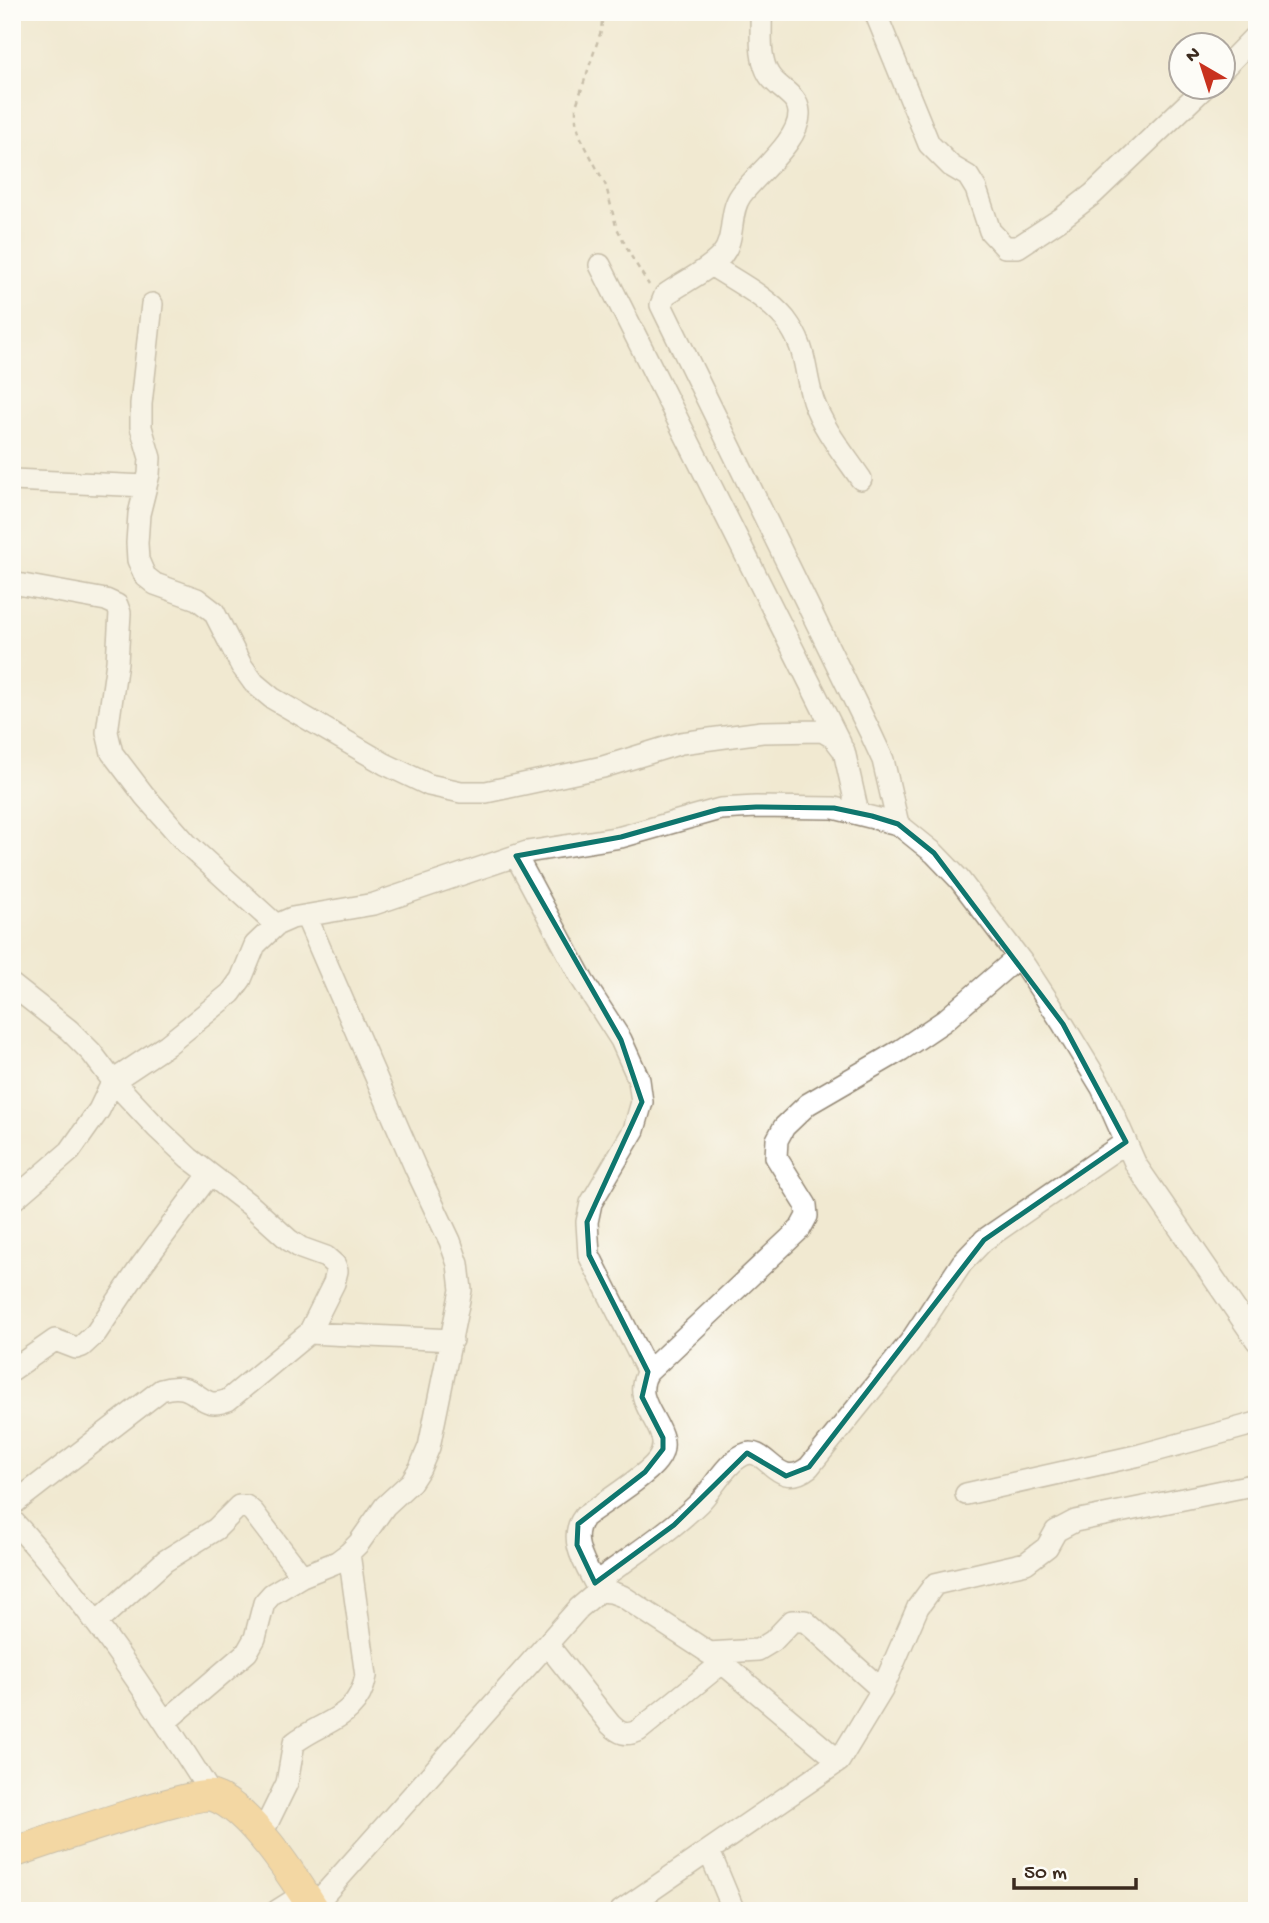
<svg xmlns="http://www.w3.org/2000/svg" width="1269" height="1923" viewBox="0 0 1269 1923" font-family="'Gochi Hand',sans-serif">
  <rect width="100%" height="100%" fill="#fdfcf7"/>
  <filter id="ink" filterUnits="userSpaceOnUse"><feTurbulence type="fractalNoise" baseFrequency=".0143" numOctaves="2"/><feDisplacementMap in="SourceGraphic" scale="14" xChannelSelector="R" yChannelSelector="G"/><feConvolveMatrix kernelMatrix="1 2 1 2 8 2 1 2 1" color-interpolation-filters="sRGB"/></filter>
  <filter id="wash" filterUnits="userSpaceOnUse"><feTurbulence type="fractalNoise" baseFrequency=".00686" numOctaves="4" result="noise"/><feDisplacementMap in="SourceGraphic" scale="28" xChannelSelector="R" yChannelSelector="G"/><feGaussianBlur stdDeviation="1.57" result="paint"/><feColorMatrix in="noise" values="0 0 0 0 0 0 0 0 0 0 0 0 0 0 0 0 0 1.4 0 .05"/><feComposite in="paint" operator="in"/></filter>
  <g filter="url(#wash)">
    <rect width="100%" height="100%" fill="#f1e9d1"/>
  </g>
  <g filter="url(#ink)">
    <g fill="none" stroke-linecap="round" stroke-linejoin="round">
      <g stroke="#968a78" stroke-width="24">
        <path id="minor" d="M 761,12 C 762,33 758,57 769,75 C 778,89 798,95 799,112 C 801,140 757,173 741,195 C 728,213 736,238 722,255 C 707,272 683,282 665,295 L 661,305 L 870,732 L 883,760 L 898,824
          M 875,12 L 929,144 L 951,166 L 968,176 L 976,189 L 990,231 L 1005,247 L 1018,247 L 1062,218 L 1093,194 L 1204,88
          M 1224,68 L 1257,34
          M 600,265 L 840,743
          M 711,265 C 735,281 766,296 785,319 C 808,349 803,368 813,400 C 823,429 844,454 861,479
          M 152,304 L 141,404 L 141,427 L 150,458 L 149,474 L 139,514 L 137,543 L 138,560 L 145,576 L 155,584 L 197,599 L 214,612 L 241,665 L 254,683 L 272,698 L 385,764 L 429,785 L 461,792 L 486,792 L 603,767 L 681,743 L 762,732 L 822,731 L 834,738 L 844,751 L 858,813
          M 12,480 L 146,486
          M 12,583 L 106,600 L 117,605 L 120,613 L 117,662 L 107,732 L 112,753 L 144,795 L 186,843 L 276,925
          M 516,856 L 583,981 L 621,1040 L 639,1080 L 642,1102 L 634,1130 L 591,1203 L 587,1222 L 589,1255 L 648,1372
          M 12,985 L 69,1030 L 91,1052 L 113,1081 L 157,1128 L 189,1158 L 250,1205 L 289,1240 L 301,1248 L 326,1257 L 335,1265 L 337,1271 L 334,1283 L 309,1333
          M 12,1201 L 70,1151 L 99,1110 L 113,1081 L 167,1045 L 231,993 L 241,979 L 255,945 L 276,925 L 292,918 L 374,904 L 527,852 L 621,837 L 720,809 L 756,807 L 834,808 L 898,824 L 934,853 L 959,879 L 1025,966 L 1063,1024 L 1102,1088 L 1136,1165 L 1257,1341
          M 12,1370 L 55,1340 L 76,1348 L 82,1346 L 96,1333 L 141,1266 L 209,1175
          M 966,1494 L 1140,1455 L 1257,1423
          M 12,1505 L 161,1390 C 200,1378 196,1413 228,1400 L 309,1333 L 452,1340
          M 12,1520 C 89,1604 151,1699 211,1794
          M 595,1583 C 630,1557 668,1533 699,1503 C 713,1489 725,1464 743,1455 C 767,1443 776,1493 809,1467 L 910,1342 L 962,1263 L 984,1240 L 1126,1142
          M 599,1591 C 588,1568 566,1540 584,1517 C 603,1503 645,1477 657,1461 C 681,1431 626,1406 648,1372 L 800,1229 L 807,1216 L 806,1205 L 776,1157 L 777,1140 L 784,1127 L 808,1104 L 901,1050 L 944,1021 L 1018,957
          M 96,1623 L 165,1561 L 216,1529 L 239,1506 L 246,1506 L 253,1512 L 302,1576
          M 547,1644 L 610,1724 C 620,1734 626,1736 638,1731 L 722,1663
          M 708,1653 L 758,1650 L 773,1641 L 792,1621 L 805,1621 L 882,1690
          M 165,1722 L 247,1652 L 255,1638 L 264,1603 L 272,1594 L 302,1576 L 337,1562 L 349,1553 L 359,1543 L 385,1506 L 411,1482 L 420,1468 L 429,1447 L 461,1290 L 458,1264 L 450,1241 L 415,1167 L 306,916
          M 839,1761 L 882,1690 L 918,1607 L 935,1584 L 1026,1563 L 1047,1547 L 1056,1531 L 1075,1521 L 1257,1484
          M 261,1836 L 287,1783 L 294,1743 C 324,1720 358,1719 366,1676 L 349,1553
          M 709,1851 L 734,1911
          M 313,1907 L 579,1608 L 599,1591 L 611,1592 L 622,1596 L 714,1656 L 839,1761 L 621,1911
          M 277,1911 L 304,1894"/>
      </g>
      <g stroke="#968a78" stroke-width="32">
        <path id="highway" d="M 12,1853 C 40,1844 196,1790 213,1796 C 250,1808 294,1878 315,1911"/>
      </g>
      <path stroke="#968a78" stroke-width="2.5" stroke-dasharray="5 5" stroke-linecap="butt" d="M 603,12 L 601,31 L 576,106 L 576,121 L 580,136 L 606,186 L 616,226 L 631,256 L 649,285"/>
      <use href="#minor" stroke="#fff" stroke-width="21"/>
      <use href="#highway" stroke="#f6c06b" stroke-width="30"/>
    </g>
  </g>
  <path d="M0 0H1269V1923H0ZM 756,807 L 834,808 L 872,816 L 898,824 L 934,853 L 1063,1024 L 1126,1142 L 984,1240 L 809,1467 L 786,1476 L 747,1453 L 674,1525 L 595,1583 L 577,1545 L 578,1524 L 645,1472 L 663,1449 L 663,1438 L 642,1397 L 648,1372 L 589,1255 L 587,1222 L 642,1102 L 621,1040 L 516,856 L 621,837 L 720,809 Z" fill="#f1e9d1" fill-opacity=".55" fill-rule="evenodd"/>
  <path fill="none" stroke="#0f766e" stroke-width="5" stroke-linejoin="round" d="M 756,807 L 834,808 L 872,816 L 898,824 L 934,853 L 1063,1024 L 1126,1142 L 984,1240 L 809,1467 L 786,1476 L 747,1453 L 674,1525 L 595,1583 L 577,1545 L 578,1524 L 645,1472 L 663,1449 L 663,1438 L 642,1397 L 648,1372 L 589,1255 L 587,1222 L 642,1102 L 621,1040 L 516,856 L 621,837 L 720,809 Z"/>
  <rect width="1269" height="1923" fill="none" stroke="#fdfcf7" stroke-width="42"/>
  <g transform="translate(1202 66) rotate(321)"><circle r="33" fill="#fdfcf7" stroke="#afa8a0" stroke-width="2"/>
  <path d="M0-5L12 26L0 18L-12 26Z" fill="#c8321e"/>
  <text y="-10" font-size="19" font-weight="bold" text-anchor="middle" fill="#3b2a1e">N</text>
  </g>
  <path d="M1014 1878v10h122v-10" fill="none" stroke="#3b2a1e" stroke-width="3.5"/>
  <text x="1024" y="1878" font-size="21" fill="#3b2a1e" stroke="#fdfcf7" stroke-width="5" paint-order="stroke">50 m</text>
</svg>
